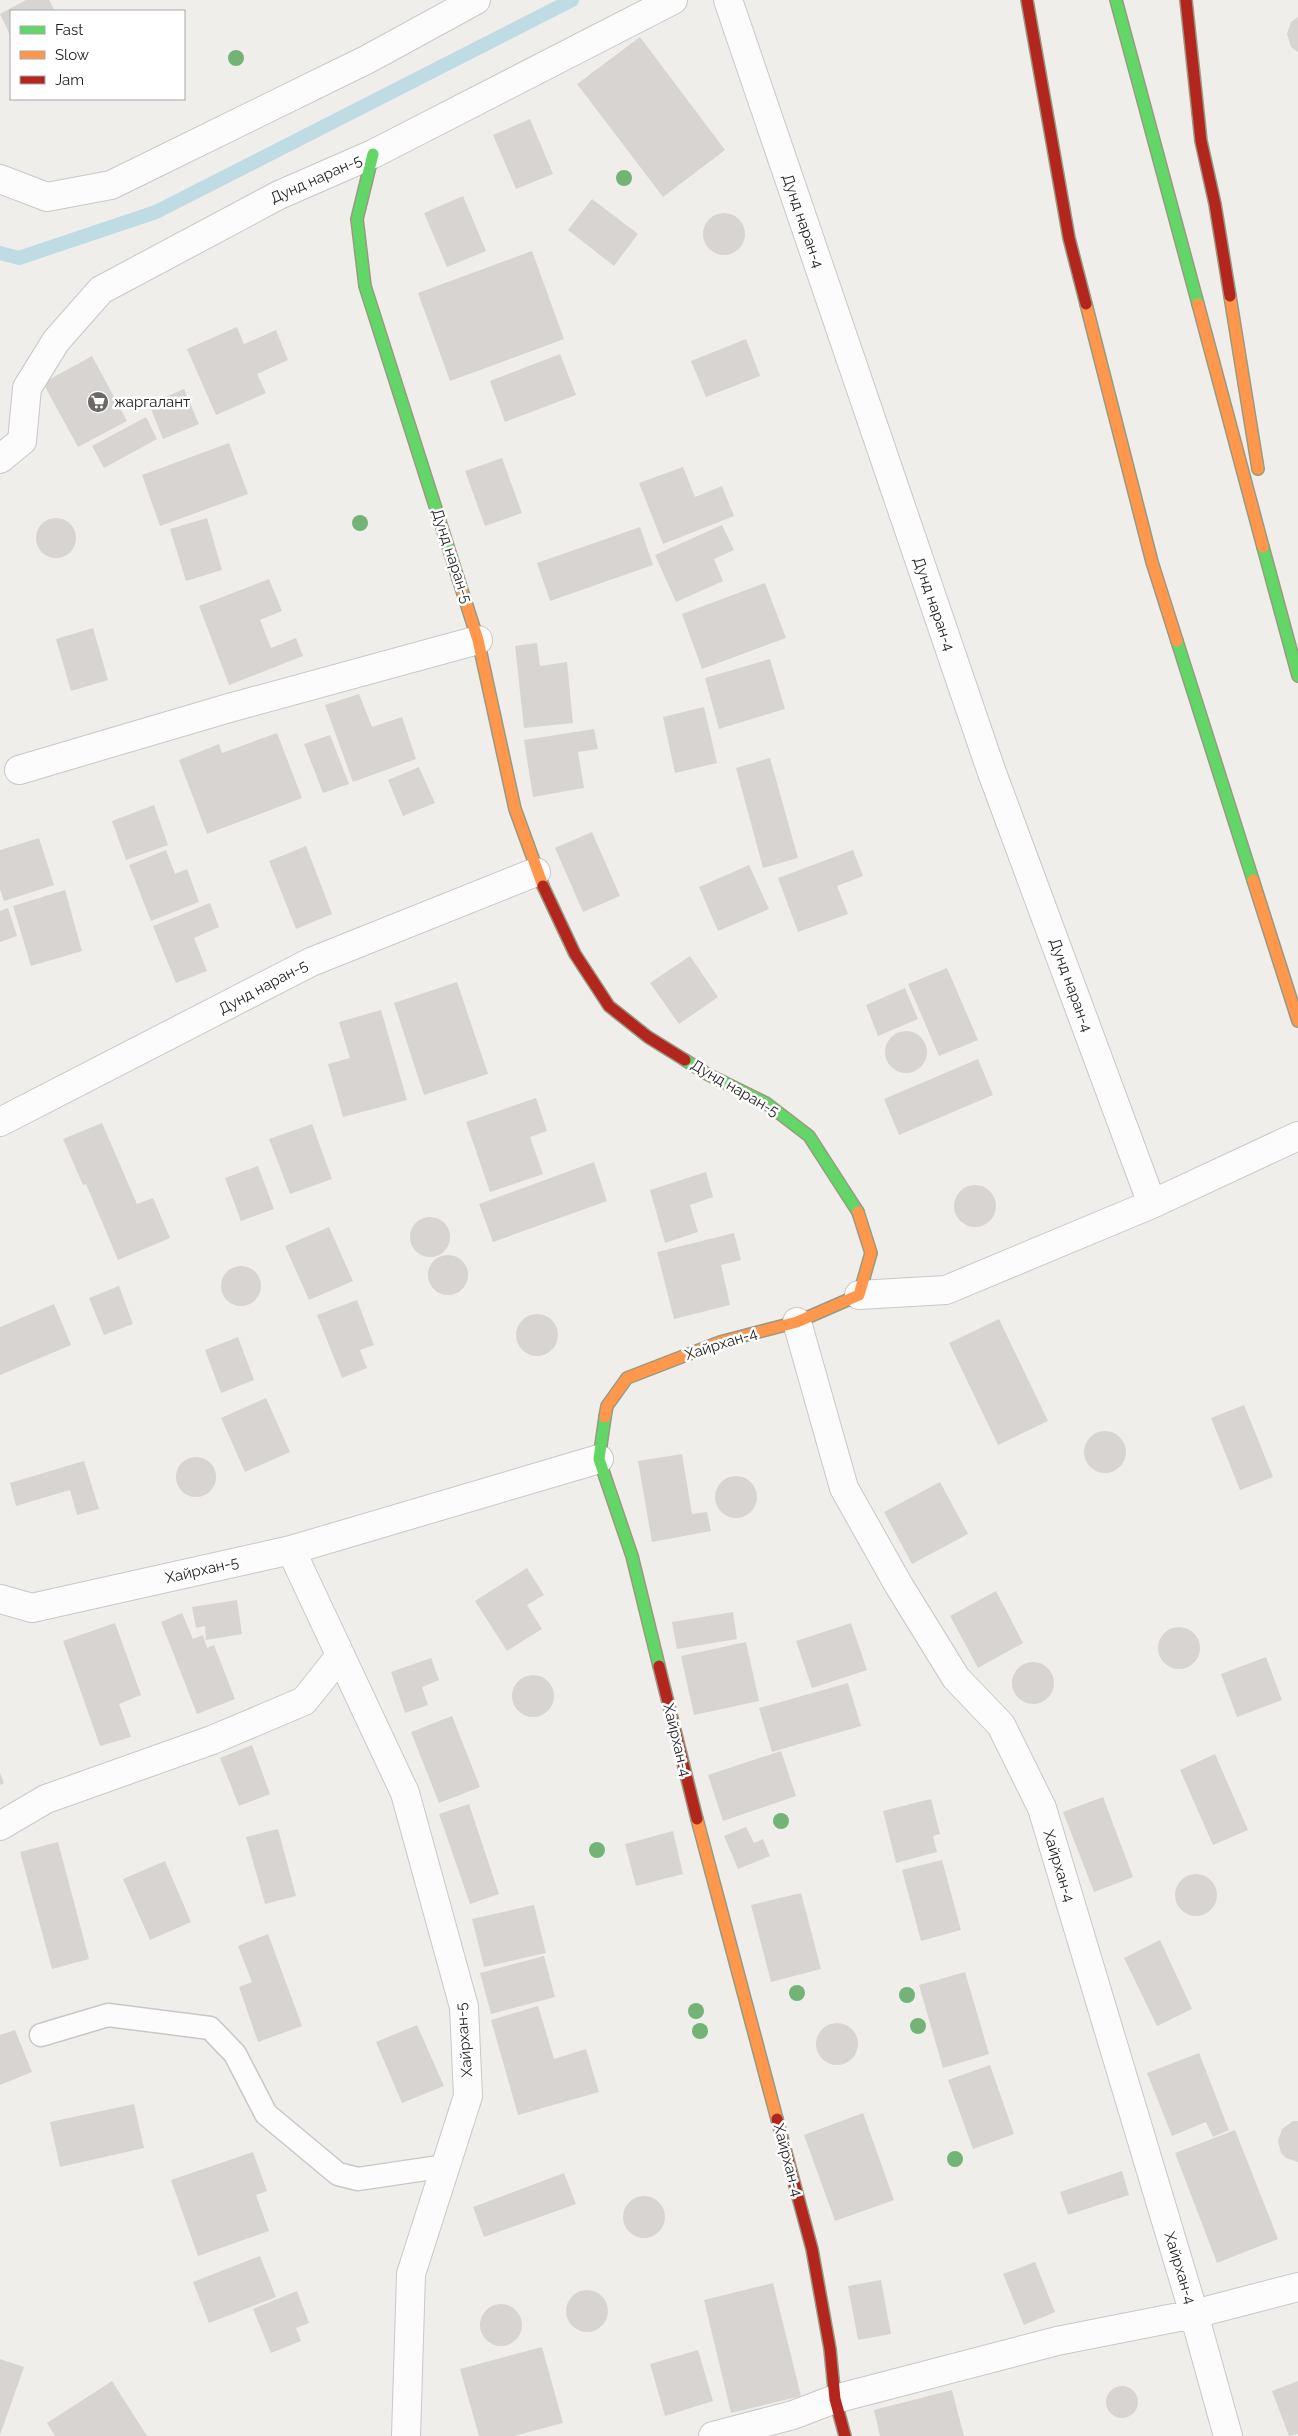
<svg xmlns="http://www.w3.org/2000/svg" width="1298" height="2436" viewBox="0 0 1298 2436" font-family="Raleway,sans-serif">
  <rect width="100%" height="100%" fill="#f0eeeb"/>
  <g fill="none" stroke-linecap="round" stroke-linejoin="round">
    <path stroke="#bfdbe3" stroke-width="14" d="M 0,253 L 19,258 L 156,212 L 572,0"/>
  </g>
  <path fill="#d7d4d2" d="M 26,0 L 49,0 L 55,11 L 11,11 L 11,37 L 0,14 Z
    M 1298,17 L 1298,52 L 1291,47 L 1287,34 L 1291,22 Z
    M 640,37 L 725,150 L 663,197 L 577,84 Z
    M 530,119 L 553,174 L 516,189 L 493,135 Z
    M 463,196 L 486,251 L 447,267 L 424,213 Z
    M 592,199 L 638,234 L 614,266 L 568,230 Z
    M703 234a21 21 0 1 1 42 0a21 21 0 1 1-42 0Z
    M 532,251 L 564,339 L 450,381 L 418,293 Z
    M 237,327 L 244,344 L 276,330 L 288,360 L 257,374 L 266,393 L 216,415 L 187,349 Z
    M 746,339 L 760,376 L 706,397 L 691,361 Z
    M 560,354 L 576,395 L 505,422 L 490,381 Z
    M 92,356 L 127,421 L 78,447 L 43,383 Z
    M 184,389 L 199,424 L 163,439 L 149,404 Z
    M 146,417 L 157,439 L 104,468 L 92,446 Z
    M 229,443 L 248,494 L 160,526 L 142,475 Z
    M 502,458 L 522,513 L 485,526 L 465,471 Z
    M 683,467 L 695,497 L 722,486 L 734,516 L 663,544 L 639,483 Z
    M36 538a20 20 0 1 1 40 0a20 20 0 1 1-40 0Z
    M 207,518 L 222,570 L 186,581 L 170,529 Z
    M 722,525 L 734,550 L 714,559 L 723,581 L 676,602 L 655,555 Z
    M 640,527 L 653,565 L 550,601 L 537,563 Z
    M 269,579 L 282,611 L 260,620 L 271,648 L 296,638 L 303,656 L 229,685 L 199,606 Z
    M 765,583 L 786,638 L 702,669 L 682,614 Z
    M 93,628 L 108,680 L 71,691 L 56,639 Z
    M 537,643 L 540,666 L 567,662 L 573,723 L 524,728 L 515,646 Z
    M 770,659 L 785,709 L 719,729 L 705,678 Z
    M 359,694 L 372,727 L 402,717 L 416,759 L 353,782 L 325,705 Z
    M 704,707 L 717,763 L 675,773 L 663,717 Z
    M 594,729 L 598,749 L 578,752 L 584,788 L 533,797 L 524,740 Z
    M 277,733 L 302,798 L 207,834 L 179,760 L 219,744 L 222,753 Z
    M 330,735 L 349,784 L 323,793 L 304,744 Z
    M 770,758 L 798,858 L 763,868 L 736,768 Z
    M 419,767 L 435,803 L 403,816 L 388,780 Z
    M 154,805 L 168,845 L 126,860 L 112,821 Z
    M 592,832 L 620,896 L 583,912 L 555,848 Z
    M 39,838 L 54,885 L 4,901 L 0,889 L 0,850 Z
    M 306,846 L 332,914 L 296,929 L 269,861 Z
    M 166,850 L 175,874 L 187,869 L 199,902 L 151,921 L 129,865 Z
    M 853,850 L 863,876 L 837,886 L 848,914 L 798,932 L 778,878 Z
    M 749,865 L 769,909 L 718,931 L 699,887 Z
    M 65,890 L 82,951 L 31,966 L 13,906 Z
    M 210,903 L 219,927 L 194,938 L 207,971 L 176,983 L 153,926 Z
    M 8,908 L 17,936 L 0,942 L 0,911 Z
    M 690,956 L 718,997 L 679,1024 L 650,983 Z
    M 947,968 L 978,1040 L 939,1056 L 908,984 Z
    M 457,982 L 488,1074 L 424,1095 L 394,1003 Z
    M 905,988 L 918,1019 L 878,1036 L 866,1005 Z
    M 381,1010 L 407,1100 L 343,1117 L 328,1064 L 350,1058 L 339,1022 Z
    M885 1052a21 21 0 1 1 42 0a21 21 0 1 1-42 0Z
    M 978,1059 L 993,1095 L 899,1135 L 884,1099 Z
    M 536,1098 L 547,1131 L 530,1137 L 543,1174 L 490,1192 L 466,1122 Z
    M 102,1123 L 137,1204 L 153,1198 L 170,1238 L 118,1260 L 86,1184 L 83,1185 L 63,1139 Z
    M 312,1124 L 332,1179 L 290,1194 L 269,1139 Z
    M 594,1162 L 607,1201 L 493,1242 L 479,1204 Z
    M 258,1166 L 274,1209 L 241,1221 L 225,1178 Z
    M 706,1172 L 713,1197 L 690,1205 L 698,1232 L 665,1243 L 650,1190 Z
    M954 1206a21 21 0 1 1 42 0a21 21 0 1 1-42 0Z
    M410 1237a20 20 0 1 1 40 0a20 20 0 1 1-40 0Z
    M 329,1227 L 353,1281 L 309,1300 L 285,1246 Z
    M 734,1233 L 741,1260 L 721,1265 L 730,1305 L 674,1319 L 657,1252 Z
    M428 1275a20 20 0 1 1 40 0a20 20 0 1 1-40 0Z
    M221 1286a20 20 0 1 1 40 0a20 20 0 1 1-40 0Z
    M 119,1286 L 133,1324 L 104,1335 L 89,1298 Z
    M 357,1300 L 374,1345 L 360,1350 L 367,1368 L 342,1378 L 317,1315 Z
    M 54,1304 L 71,1345 L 0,1375 L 0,1327 Z
    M516 1335a21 21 0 1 1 42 0a21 21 0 1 1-42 0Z
    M 999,1319 L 1048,1421 L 998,1445 L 949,1343 Z
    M 238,1337 L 254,1380 L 221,1393 L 205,1350 Z
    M 266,1398 L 290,1452 L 245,1472 L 221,1418 Z
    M 1244,1405 L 1273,1477 L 1240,1490 L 1211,1418 Z
    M1084 1452a21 21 0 1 1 42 0a21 21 0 1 1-42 0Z
    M 682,1454 L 692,1514 L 707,1512 L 711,1531 L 652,1542 L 638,1461 Z
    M176 1477a20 20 0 1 1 40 0a20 20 0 1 1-40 0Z
    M 84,1461 L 99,1509 L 77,1515 L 70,1490 L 16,1506 L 10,1483 Z
    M715 1497a21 21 0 1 1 42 0a21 21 0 1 1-42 0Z
    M 940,1482 L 968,1534 L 912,1564 L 884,1512 Z
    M 527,1568 L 544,1595 L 527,1605 L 542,1629 L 507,1651 L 475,1601 Z
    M 996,1591 L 1023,1643 L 978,1668 L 950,1616 Z
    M 237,1600 L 242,1634 L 206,1640 L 205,1626 L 196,1628 L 192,1607 Z
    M 733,1612 L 737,1639 L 677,1649 L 672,1622 Z
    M 182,1613 L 193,1639 L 203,1635 L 207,1648 L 214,1645 L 235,1699 L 197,1714 L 161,1622 Z
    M 115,1623 L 141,1695 L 119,1704 L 131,1737 L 100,1746 L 63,1641 Z
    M 851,1623 L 867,1670 L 812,1688 L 796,1641 Z
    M1158 1648a21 21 0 1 1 42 0a21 21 0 1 1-42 0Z
    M 746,1642 L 759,1701 L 694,1715 L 681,1656 Z
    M 1266,1657 L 1282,1700 L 1237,1717 L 1221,1674 Z
    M 431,1658 L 439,1680 L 422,1687 L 428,1705 L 405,1713 L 391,1672 Z
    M1012 1683a21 21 0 1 1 42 0a21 21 0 1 1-42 0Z
    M512 1696a21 21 0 1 1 42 0a21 21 0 1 1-42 0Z
    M 848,1683 L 861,1726 L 772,1752 L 759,1708 Z
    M 452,1716 L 480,1787 L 439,1803 L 411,1732 Z
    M 252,1745 L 270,1794 L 239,1806 L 220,1758 Z
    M 781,1751 L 796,1796 L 723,1821 L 708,1775 Z
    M 1215,1754 L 1248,1830 L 1213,1845 L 1180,1770 Z
    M 0,1773 L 4,1783 L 0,1785 Z
    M 1103,1797 L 1133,1877 L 1094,1892 L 1063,1812 Z
    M 931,1799 L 940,1834 L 933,1836 L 937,1852 L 896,1863 L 883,1811 Z
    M 469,1804 L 499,1894 L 470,1904 L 439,1814 Z
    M 746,1827 L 754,1843 L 763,1839 L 770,1856 L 738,1869 L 724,1836 Z
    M 278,1829 L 296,1896 L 265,1904 L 246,1837 Z
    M 673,1831 L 683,1874 L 636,1886 L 625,1844 Z
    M 58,1842 L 89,1959 L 52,1969 L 20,1852 Z
    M 942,1860 L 961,1930 L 921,1941 L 902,1870 Z
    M 165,1861 L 191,1922 L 150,1940 L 123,1879 Z
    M1175 1895a21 21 0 1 1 42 0a21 21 0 1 1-42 0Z
    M 801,1893 L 821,1969 L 771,1982 L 751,1905 Z
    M 534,1905 L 546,1953 L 484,1967 L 472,1919 Z
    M 268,1934 L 302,2026 L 258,2042 L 239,1987 L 252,1982 L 238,1946 Z
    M 1160,1940 L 1192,2009 L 1157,2026 L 1124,1958 Z
    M 544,1956 L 555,1997 L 491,2014 L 480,1973 Z
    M 965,1972 L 989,2054 L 943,2068 L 919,1985 Z
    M 538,2006 L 554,2059 L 586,2049 L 599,2092 L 518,2115 L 491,2020 Z
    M816 2044a21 21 0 1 1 42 0a21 21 0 1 1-42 0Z
    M 417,2025 L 444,2086 L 402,2103 L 376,2042 Z
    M 15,2030 L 32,2072 L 0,2085 L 0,2035 Z
    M 1199,2053 L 1229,2130 L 1213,2137 L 1206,2122 L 1172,2136 L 1147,2073 Z
    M 990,2065 L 1014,2134 L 973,2149 L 948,2080 Z
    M 134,2104 L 144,2148 L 60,2167 L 50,2122 Z
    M 863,2113 L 894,2200 L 835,2221 L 804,2135 Z
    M 1293,2121 L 1298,2121 L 1298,2162 L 1286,2158 L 1281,2153 L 1278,2141 L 1282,2129 Z
    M 1235,2130 L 1278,2239 L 1217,2263 L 1175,2153 Z
    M 253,2152 L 267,2191 L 256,2195 L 269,2231 L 198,2256 L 171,2180 Z
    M 1122,2171 L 1129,2195 L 1068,2215 L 1060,2192 Z
    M 564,2173 L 576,2204 L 484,2237 L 473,2207 Z
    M623 2217a21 21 0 1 1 42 0a21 21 0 1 1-42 0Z
    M 260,2256 L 276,2297 L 209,2323 L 193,2282 Z
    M 1035,2262 L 1055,2312 L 1024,2325 L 1003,2274 Z
    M 881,2280 L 891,2334 L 858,2340 L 848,2286 Z
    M 773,2283 L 801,2396 L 731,2413 L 704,2300 Z
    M566 2311a21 21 0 1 1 42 0a21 21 0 1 1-42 0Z
    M 297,2291 L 309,2323 L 296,2328 L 301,2341 L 271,2353 L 253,2309 Z
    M480 2325a21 21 0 1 1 42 0a21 21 0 1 1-42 0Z
    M 542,2347 L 563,2423 L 514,2436 L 479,2436 L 460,2369 Z
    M 698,2350 L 713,2401 L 665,2416 L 650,2364 Z
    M 0,2359 L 24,2367 L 0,2435 Z
    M 112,2381 L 147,2436 L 55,2436 L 47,2423 Z
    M 1298,2381 L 1298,2434 L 1289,2436 L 1272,2391 Z
    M1106 2402a16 16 0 1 1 32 0a16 16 0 1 1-32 0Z
    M 952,2390 L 964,2436 L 880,2436 L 874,2410 Z"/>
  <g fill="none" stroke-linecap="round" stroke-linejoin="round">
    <g stroke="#c9c8c7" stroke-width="25">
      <path id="lane" d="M 41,2035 L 108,2015 L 210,2028 L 235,2054 L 266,2114 L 338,2174 L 358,2179 L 446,2166"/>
    </g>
    <g stroke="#c9c8c7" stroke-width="30">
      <path id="street" d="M 728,0 L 991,770 L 1152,1204
        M 0,179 L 47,197 L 111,185 L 368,59 L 476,0
        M 0,459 L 22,441 L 27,388 L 56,341 L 101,290 L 279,195 L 373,154 L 673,0
        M 19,770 L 229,708 L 478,640
        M 0,1122 L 311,962 L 536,872
        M 859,1295 L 946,1290 L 1152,1204 L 1298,1136
        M 797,1322 L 844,1488 L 898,1584 L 956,1678 L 1001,1725 L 1042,1808 L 1194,2314 L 1228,2436
        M 291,1550 L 405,1793 L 464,2007 L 468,2096 L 411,2274 L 406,2436
        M 0,1599 L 32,1608 L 291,1550 L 599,1459
        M 0,1826 L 46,1799 L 212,1740 L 304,1701 L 340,1656
        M 713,2436 L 793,2415 L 835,2399 L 1057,2341 L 1194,2314 L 1298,2287"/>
    </g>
    <g stroke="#999a82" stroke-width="14">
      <path id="fast" d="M 1116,0 L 1198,304
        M 373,154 L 357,219 L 365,286 L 458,578
        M 1263,547 L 1298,676
        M 1177,641 L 1253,880
        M 685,1060 L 707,1074 L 766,1103 L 809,1136 L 858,1212
        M 605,1417 L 599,1459 L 632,1556 L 659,1666"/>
    </g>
    <g stroke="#999a82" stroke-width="14">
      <path id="slow" d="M 1230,296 L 1258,469
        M 1086,304 L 1152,562 L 1177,641
        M 1198,304 L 1263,547
        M 458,578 L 478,640 L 515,809 L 543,886
        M 1253,880 L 1298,1021
        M 605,1417 L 607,1406 L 627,1378 L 720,1342 L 797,1322 L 859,1295 L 871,1253 L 858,1212
        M 697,1819 L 777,2119"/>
    </g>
    <g stroke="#999a82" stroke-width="14">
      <path id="jam" d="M 1027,0 L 1069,238 L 1086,304
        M 1186,0 L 1201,141 L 1215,204 L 1230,296
        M 543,886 L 575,954 L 609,1006 L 648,1037 L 685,1060
        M 659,1666 L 697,1819
        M 777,2119 L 812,2249 L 830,2349 L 835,2399 L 845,2436"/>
    </g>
    <use href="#lane" stroke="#fdfcfc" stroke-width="22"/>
    <use href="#street" stroke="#fdfcfc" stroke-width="28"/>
    <use href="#fast" stroke="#63d668" stroke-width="11"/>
    <use href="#slow" stroke="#ff974d" stroke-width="11"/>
    <use href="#jam" stroke="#b3261e" stroke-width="11"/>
  </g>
  <g fill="#73b476">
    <circle cx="236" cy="58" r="8"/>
    <circle cx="624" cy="178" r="8"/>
    <circle cx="360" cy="523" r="8"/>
    <circle cx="781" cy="1821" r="8"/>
    <circle cx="597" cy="1850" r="8"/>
    <circle cx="797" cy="1993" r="8"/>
    <circle cx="907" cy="1995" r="8"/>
    <circle cx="696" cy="2011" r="8"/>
    <circle cx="918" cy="2026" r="8"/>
    <circle cx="700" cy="2031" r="8"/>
    <circle cx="955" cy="2159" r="8"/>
  </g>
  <defs>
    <g id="supermarket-disc" transform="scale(1.125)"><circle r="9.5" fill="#6a6968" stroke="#fff"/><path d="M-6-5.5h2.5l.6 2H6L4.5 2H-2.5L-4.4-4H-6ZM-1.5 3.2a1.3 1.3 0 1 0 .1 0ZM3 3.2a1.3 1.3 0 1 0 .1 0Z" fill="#fff"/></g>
  </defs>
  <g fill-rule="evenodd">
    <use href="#supermarket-disc" x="98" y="402"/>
  </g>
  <g text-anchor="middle" stroke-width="5" stroke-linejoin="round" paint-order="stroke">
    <g font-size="15" fill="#222" stroke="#fff">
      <text transform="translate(316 179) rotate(-24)" y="5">Дунд наран-5</text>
      <text transform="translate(803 221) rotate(71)" y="5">Дунд наран-4</text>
      <text transform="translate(452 556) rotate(72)" y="5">Дунд наран-5</text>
      <text transform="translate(934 604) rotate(71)" y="5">Дунд наран-4</text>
      <text transform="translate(1071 985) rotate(70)" y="5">Дунд наран-4</text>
      <text transform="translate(263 987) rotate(-28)" y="5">Дунд наран-5</text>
      <text transform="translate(735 1088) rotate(30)" y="5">Дунд наран-5</text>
      <text transform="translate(721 1344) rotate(-18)" y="5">Хайрхан-4</text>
      <text transform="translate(202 1570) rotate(-13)" y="5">Хайрхан-5</text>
      <text transform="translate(677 1740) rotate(76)" y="5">Хайрхан-4</text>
      <text transform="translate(1059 1866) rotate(73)" y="5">Хайрхан-4</text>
      <text transform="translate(464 2040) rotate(-95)" y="5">Хайрхан-5</text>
      <text transform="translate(788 2160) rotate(75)" y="5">Хайрхан-4</text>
      <text transform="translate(1180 2268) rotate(73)" y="5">Хайрхан-4</text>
    </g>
    <g font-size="15" fill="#222" stroke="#fff" text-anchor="start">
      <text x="114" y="407">жаргалант</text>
    </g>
  </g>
  <rect x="10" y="10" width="175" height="90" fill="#ffffff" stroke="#a7a7a7"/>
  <rect x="20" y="26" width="25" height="8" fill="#63d668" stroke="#a7a7a7"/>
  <text x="55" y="35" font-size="15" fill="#222222">Fast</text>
  <rect x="20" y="51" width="25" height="8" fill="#ff974d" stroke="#a7a7a7"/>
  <text x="55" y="60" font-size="15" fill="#222222">Slow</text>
  <rect x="20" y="76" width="25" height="8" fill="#b3261e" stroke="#a7a7a7"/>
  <text x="55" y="85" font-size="15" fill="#222222">Jam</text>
</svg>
